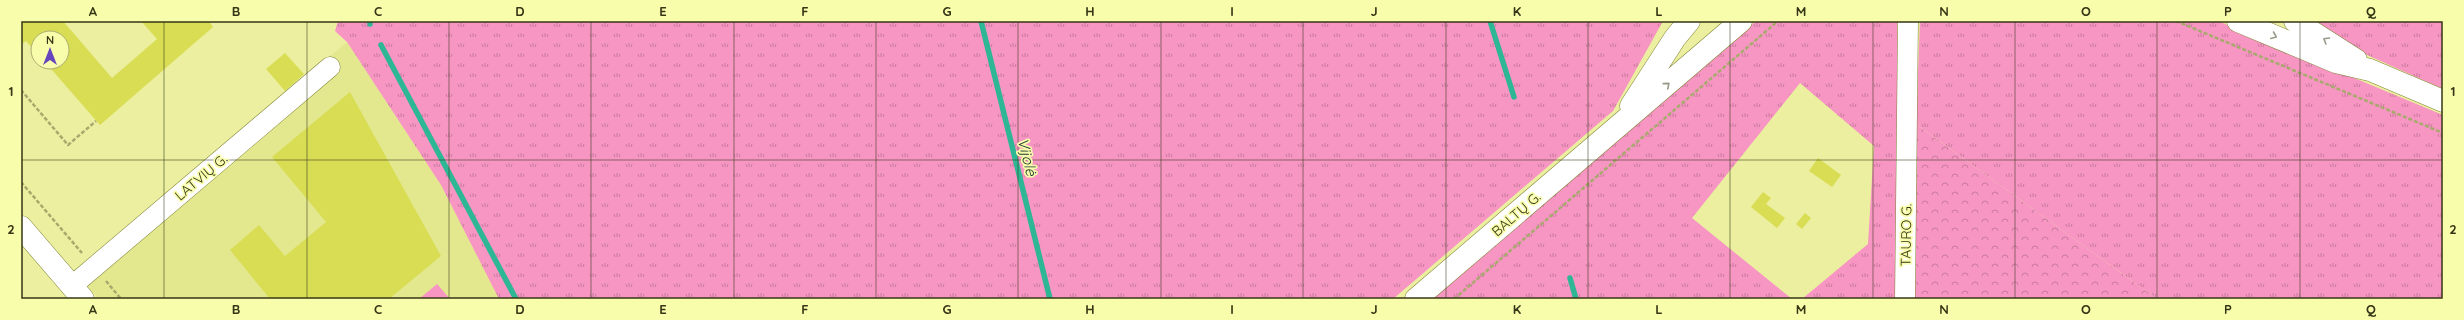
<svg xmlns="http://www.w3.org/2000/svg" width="2464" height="320" viewBox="0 0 2464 320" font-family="Quicksand,sans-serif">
  <defs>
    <pattern id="grass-tufts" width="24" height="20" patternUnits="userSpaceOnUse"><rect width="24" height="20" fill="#f795c3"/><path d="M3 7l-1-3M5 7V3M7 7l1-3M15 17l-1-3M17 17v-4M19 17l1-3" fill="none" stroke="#c97a9d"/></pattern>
    <pattern id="forest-crowns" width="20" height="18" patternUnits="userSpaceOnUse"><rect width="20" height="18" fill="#f795c3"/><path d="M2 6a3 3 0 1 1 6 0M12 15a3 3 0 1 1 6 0" fill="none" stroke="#c97a9d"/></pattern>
  </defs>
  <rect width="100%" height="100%" fill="#ebef9f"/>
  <path fill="#e3e88f" d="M 347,42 L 441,185 L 499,299 L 99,299 L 74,271 Z"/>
  <path fill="url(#grass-tufts)" d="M 338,21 L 1663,21 L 1613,111 L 1393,299 L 499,299 L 441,185 L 347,42 L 335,31 Z
    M 1756,21 L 1897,21 L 1900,85 L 1897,299 L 1802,299 L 1868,244 L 1874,146 L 1800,83 L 1692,218 L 1792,299 L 1432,299 Z
    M 1920,21 L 2218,21 L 2443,115 L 2443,299 L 2157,299 L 1916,124 Z
    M 2308,21 L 2443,21 L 2443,89 L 2356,50 Z"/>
  <path fill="url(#forest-crowns)" d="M 1916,124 L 2157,299 L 1914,299 Z"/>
  <path fill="#f795c3" d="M 437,284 L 450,299 L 419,299 Z"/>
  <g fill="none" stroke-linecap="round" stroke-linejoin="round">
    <path stroke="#2eb794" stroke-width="5.5" d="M 370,21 L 370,24
      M 981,21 L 1050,299
      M 1490,21 L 1514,97
      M 381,45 L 516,299
      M 1570,278 L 1576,299"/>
  </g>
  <path fill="#d9dd54" d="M 21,21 L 63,21 L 112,78 L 157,39 L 141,21 L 209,21 L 213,27 L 100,125 L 45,62 L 62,62 L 62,38 L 38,38 L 38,55 L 26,41 L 21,45 Z
    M 285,53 L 304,74 L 285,91 L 266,69 Z
    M 350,92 L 441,256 L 389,299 L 270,299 L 230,250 L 259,225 L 285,256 L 326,222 L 272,157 Z
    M 1818,158 L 1841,175 L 1832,187 L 1809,171 Z
    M 1763,192 L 1771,198 L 1766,204 L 1785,218 L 1777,228 L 1751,207 Z
    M 1805,213 L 1811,218 L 1802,229 L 1796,224 Z"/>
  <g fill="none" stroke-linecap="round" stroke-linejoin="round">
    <g stroke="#818335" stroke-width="21">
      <path id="minor" d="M 72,286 L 330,67
        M 1905,299 L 1908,21"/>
    </g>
    <g stroke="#818335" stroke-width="23">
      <path id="secondary" d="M 2238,21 L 2336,62 L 2370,70 L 2443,101
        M 2295,21 L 2356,60
        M 1631,106 L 1675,38 L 1689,21
        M 21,227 L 83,299
        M 1416,299 L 1741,21"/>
    </g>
    <path stroke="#a7aa6c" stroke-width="2.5" stroke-dasharray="4 2" stroke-linecap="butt" d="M 2176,21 L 2443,133
      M 21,90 L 68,145 L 96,121
      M 21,182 L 82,253
      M 106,281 L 121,299
      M 1454,299 L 1778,21"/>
    <use href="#minor" stroke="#fff" stroke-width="20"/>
    <use href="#secondary" stroke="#fff" stroke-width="22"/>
  </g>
  <defs><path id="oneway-chevron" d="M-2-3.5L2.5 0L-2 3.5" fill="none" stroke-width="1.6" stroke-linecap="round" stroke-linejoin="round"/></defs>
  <g stroke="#9a9a8a">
    <use href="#oneway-chevron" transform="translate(2274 36) rotate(23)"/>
    <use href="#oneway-chevron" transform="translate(2326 40) rotate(-149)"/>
    <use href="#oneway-chevron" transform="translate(1667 85) rotate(-41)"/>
  </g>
  <path fill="none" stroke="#353615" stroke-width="1" stroke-opacity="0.55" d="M 164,21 L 164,299M 307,21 L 307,299M 449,21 L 449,299M 591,21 L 591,299M 734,21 L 734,299M 876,21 L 876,299M 1018,21 L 1018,299M 1161,21 L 1161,299M 1303,21 L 1303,299M 1446,21 L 1446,299M 1588,21 L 1588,299M 1730,21 L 1730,299M 1873,21 L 1873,299M 2015,21 L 2015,299M 2157,21 L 2157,299M 2300,21 L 2300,299M 21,160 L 2443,160"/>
  <g text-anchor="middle" stroke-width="3.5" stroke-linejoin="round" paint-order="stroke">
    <g font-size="14" fill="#353615" stroke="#f8fdac">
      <text transform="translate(201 177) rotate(-40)" y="5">LATVIŲ G.</text>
      <text transform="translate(1516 214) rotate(-41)" y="5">BALTŲ G.</text>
      <text transform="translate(1906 235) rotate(-89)" y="5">TAURO G.</text>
    </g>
    <g font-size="15" font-style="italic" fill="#163128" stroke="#f8fdac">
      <text transform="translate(1027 157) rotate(76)" y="5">Vijolė</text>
    </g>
  </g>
  <rect width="2464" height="320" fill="none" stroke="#f8fdac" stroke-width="44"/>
  <g transform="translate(50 50)"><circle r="19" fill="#f8fdac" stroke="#aaad70"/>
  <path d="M0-3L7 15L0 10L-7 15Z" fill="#6645bd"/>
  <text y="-6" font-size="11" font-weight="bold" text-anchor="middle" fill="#353615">N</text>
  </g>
  <rect x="22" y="22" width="2420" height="276" fill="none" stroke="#353615" stroke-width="1.5"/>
  <g font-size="13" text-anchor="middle" font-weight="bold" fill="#353615">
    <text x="93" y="16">A</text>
    <text x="236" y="16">B</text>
    <text x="378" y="16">C</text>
    <text x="520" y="16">D</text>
    <text x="663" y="16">E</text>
    <text x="805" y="16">F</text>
    <text x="947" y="16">G</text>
    <text x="1090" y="16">H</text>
    <text x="1232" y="16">I</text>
    <text x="1374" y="16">J</text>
    <text x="1517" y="16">K</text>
    <text x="1659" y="16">L</text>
    <text x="1801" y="16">M</text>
    <text x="1944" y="16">N</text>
    <text x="2086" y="16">O</text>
    <text x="2228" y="16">P</text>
    <text x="2371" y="16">Q</text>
    <text x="11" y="96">1</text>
    <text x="2453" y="96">1</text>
    <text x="11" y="234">2</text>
    <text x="2453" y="234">2</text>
    <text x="93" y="314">A</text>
    <text x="236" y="314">B</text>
    <text x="378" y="314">C</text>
    <text x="520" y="314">D</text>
    <text x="663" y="314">E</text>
    <text x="805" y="314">F</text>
    <text x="947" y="314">G</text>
    <text x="1090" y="314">H</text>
    <text x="1232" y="314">I</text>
    <text x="1374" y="314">J</text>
    <text x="1517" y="314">K</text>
    <text x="1659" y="314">L</text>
    <text x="1801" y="314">M</text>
    <text x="1944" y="314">N</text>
    <text x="2086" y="314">O</text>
    <text x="2228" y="314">P</text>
    <text x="2371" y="314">Q</text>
  </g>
</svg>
